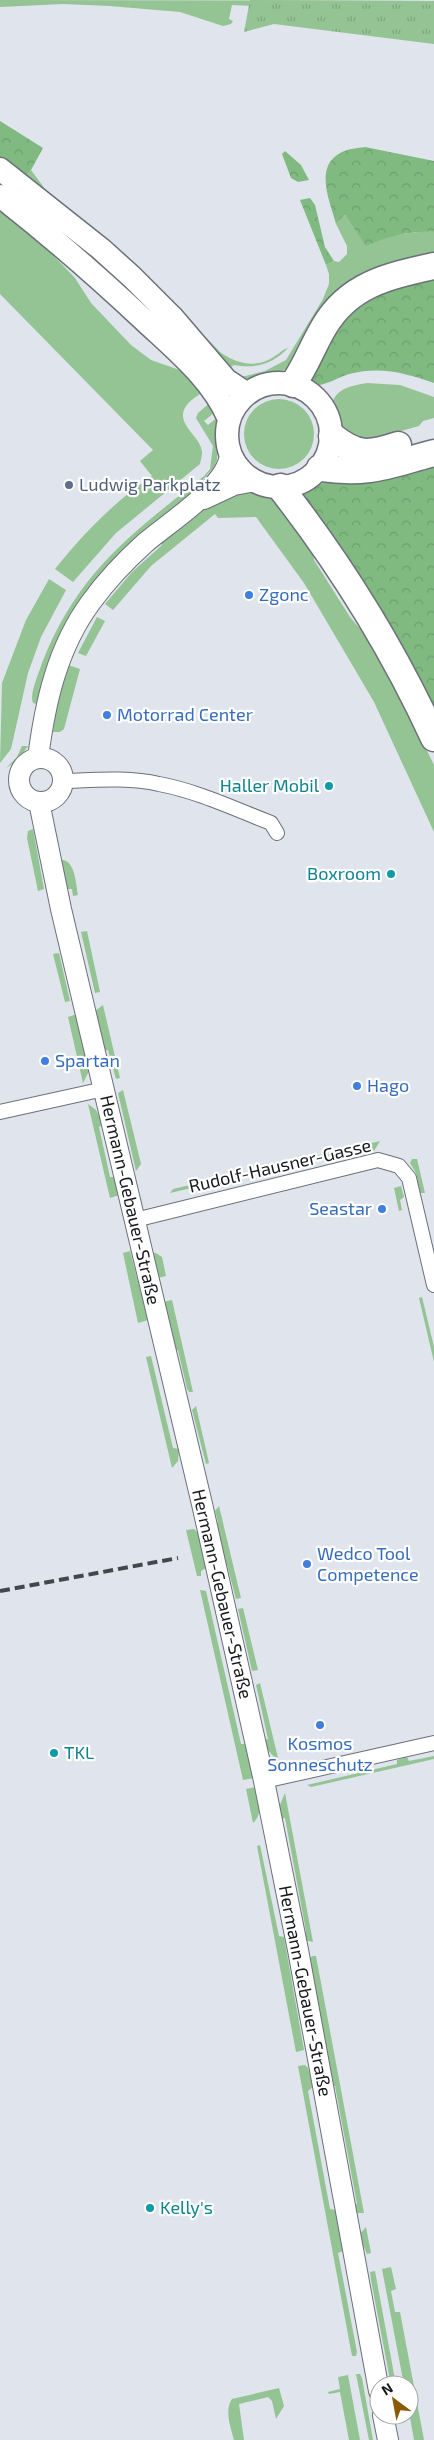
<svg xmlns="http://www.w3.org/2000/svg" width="434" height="2440" viewBox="0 0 434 2440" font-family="'Exo 2',sans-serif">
  <defs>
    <pattern id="forest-crowns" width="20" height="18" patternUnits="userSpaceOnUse" patternTransform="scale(1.25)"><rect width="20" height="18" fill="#80ba80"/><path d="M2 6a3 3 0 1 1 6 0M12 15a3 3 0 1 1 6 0" fill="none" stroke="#6e9f6e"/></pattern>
    <pattern id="park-tufts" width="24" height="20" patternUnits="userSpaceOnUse" patternTransform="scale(1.25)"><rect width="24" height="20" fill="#94c394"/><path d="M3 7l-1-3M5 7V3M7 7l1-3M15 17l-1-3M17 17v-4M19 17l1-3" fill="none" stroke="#7fa77f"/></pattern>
  </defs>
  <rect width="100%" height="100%" fill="#dfe4ed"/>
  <path fill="#94c394" d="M 0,0 L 434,1 L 434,43 L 254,6 L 232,5 L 229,19 L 233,21 L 231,24 L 223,26 L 180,12 L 110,6 L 63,4 L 0,7 Z
    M 31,170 L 45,189 L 133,262 L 220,352 C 236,364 257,369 275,356 C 280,353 283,349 288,348 C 273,364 256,369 234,365 L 226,370 L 25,177 Z
    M 0,207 L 25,226 L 75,278 L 91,303 L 131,345 L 151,360 L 188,373 L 204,391 C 199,395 190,400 186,406 C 174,424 201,436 202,452 C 202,455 201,460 200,464 L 116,533 L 73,582 L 55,569 C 84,533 114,502 152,476 L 140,461 L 153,450 L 0,294 Z
    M 345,215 L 366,245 C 389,236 409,231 434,232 L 434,252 L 396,261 L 363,272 L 339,289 L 324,303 L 310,328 L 296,360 L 287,369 L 253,379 L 238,378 L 265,371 L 286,360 L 323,299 L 329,284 L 329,274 L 326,265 L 334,261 L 339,262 L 347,254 L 347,246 L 336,224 Z
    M 367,383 L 400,385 L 434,397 L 434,418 L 423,421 L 419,426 L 372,439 L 354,439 L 342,427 L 332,403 C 338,387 352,386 367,383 Z
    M244 434a35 35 0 1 1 70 0a35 35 0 1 1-70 0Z
    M 212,401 L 214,413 L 204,421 L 208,425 L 218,417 L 217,460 L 214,467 L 191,493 L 126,546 L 111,562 L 54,649 L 36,704 L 33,703 C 29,694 39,673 42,663 C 78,572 130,535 204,476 L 210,469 L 213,446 L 196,418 L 198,413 Z
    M 244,490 L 273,498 L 313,548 L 314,560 L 350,617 L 367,637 L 398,691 L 434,765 L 434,832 L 374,702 L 304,583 L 256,517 L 218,518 L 215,514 L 151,566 L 113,610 L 105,604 L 132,572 L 162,545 L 160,542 C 183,523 216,498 244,490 Z
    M 49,579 L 66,590 L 41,637 L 28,673 L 11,749 L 0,763 L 2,683 L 26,620 Z
    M 97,617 L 105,621 L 86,656 L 78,653 Z
    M 68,665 L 80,669 L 64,729 L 60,732 L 53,732 L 55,710 Z
    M 22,746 L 28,746 L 17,761 L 6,768 L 17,757 Z
    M 33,829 L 44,889 L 38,891 L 27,838 L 28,831 Z
    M 61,860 C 75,859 76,884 78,895 L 73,896 L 72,889 L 67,889 Z
    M 87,931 L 100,992 L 95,993 L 81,932 Z
    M 59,953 L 70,1001 L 65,1002 L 53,954 Z
    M 103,1005 L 120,1078 L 116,1079 L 108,1050 L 105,1051 L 95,1011 Z
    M 77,1014 L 90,1069 L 83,1083 L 68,1017 Z
    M 123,1090 L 141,1164 L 136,1171 L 118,1093 Z
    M 88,1104 L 96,1110 L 103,1124 L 99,1127 L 110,1177 L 115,1177 L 119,1195 L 110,1198 Z
    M 380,1141 L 374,1151 L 370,1146 L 345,1152 L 344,1150 Z
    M 328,1153 L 329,1156 L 259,1172 L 259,1169 Z
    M 412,1159 L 417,1159 L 425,1193 L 420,1193 L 416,1173 L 410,1163 Z
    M 225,1177 L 226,1180 L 170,1193 L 173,1189 Z
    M 401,1186 L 404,1197 L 400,1200 L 402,1210 L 399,1211 L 394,1188 Z
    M 130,1251 L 148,1320 L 138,1323 L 123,1253 Z
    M 152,1253 L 156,1253 L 162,1257 L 166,1276 L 158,1278 Z
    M 422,1297 L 434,1347 L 434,1362 L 419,1298 Z
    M 172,1300 L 193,1392 L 189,1392 L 187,1389 L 178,1350 L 173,1350 L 163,1302 Z
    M 151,1356 L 173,1448 L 179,1449 L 178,1461 L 172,1468 L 146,1357 Z
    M 196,1406 L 209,1463 L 206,1464 L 192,1410 Z
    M 219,1506 L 241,1598 L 236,1599 L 227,1565 L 223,1565 L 214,1523 L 218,1522 L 215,1511 Z
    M 194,1529 L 198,1533 L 206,1568 L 201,1571 L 201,1576 L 197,1576 L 186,1530 Z
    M 200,1590 L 206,1591 L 241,1744 L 246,1744 L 254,1778 L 243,1780 Z
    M 243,1608 L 258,1670 L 252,1671 L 238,1609 Z
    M 260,1683 L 278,1758 L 275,1758 L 265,1747 L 264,1740 L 268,1739 L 256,1685 Z
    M 434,1756 L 434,1759 L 311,1787 L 307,1785 L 397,1764 L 397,1760 L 407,1757 L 409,1761 Z
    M 256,1787 C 258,1800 264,1813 253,1823 L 246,1789 Z
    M 285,1793 L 313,1942 L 305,1940 L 303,1932 L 306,1931 L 285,1818 L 281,1819 L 279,1807 Z
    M 260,1845 L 279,1936 L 284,1937 L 304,2050 L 296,2052 L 257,1846 Z
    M 313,1956 L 316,1956 L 364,2213 L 355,2213 L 352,2206 L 357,2204 L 335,2086 L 331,2086 L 308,1959 Z
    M 305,2065 L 308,2068 L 313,2087 L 308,2091 L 330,2209 L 336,2210 L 343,2251 L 338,2253 L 357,2352 L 356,2356 L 352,2356 L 298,2066 Z
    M 366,2227 L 371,2253 L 367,2254 L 364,2247 L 361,2248 L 359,2235 Z
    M 391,2267 L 396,2289 L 391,2291 L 395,2312 L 400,2312 L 424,2440 L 414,2440 L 409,2412 L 409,2385 L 404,2385 L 382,2269 Z
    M 375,2271 L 396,2385 L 391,2385 L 371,2280 L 370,2272 Z
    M 356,2374 L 360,2374 L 362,2378 L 373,2440 L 369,2440 Z
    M 348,2375 L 360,2440 L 349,2440 L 340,2392 L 329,2394 L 328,2392 L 340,2389 L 338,2377 Z
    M 279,2388 L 284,2406 L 276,2419 L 272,2401 L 268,2397 L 239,2404 L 244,2440 L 234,2440 C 231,2428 224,2410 232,2399 Z"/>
  <path fill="url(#forest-crowns)" d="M 0,121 L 43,148 L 31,170 L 25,177 L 0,158 Z
    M 365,147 L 434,161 L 434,232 C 409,231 389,236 366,246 L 345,215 L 336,224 C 330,201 313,166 342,152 C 348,149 358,148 365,147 Z
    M 285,151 L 301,165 L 309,180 L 298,182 L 291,178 L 282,154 Z
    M 310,198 L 315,205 L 325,247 L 334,261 L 326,265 L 300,200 Z
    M 434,272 L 434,383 C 405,373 381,366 349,374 C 339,377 330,383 320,385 L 309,379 L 334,323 L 358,297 Z
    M 434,467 L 434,720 L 299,494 L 327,481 L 369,483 Z"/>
  <path fill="url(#park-tufts)" d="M 250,0 L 434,1 L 434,44 L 274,24 L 244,32 Z"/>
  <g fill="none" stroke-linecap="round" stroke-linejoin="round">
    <g stroke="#6c7078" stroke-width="16">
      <path id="street" d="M 63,781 C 95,780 128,777 159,784 C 197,791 235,809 271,823 L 277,833
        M 0,1112 L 104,1089
        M 135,1220 L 378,1160 L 399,1166 L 409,1178 L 434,1285
        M 264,1781 L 434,1743"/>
    </g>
    <g stroke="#6c7078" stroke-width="22">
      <path id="secondary" d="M 204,499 L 234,485 L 255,481
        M19 780a22 22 0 1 1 44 0a22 22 0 1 1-44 0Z
        M 38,758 C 45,703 57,648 91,602 C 107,580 125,561 145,543 C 168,523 228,486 230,454
        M 39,802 L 61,909 L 202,1504 L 264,1781 L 298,1950 L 379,2391
        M 383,2415 L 388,2440"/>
    </g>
    <g stroke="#6c7078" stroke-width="25">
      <path id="primary" d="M 0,169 L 101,249 L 132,277 L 172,317 L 226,380 L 247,394
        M 0,196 C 50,235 98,277 145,321 C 176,350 212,379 229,419
        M227 435a52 52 0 1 1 104 0a52 52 0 1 1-104 0Z"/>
    </g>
    <g stroke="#6c7078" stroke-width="29">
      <path id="highway" d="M 293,384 C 306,366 313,345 324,327 C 349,284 389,276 434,266
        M 332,436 C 357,456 368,455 398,445
        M 320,468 C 370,475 388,465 434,453
        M 280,487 C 341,565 393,649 434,738"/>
    </g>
    <use href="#street" stroke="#fff" stroke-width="14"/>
    <use href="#secondary" stroke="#fff" stroke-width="20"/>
    <use href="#primary" stroke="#fff" stroke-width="22"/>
    <use href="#highway" stroke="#fff" stroke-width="26"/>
    <path stroke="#43464a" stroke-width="4" stroke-dasharray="10 5" stroke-linecap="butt" d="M 0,1591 L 178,1558"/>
  </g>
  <circle fill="#5c6f8a" stroke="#fff" stroke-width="2" cx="69" cy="485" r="5"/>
  <g fill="#3f7fe0" stroke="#fff" stroke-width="2">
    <circle cx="249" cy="595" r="5"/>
    <circle cx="107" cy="715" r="5"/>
    <circle cx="45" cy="1061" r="5"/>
    <circle cx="357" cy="1086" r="5"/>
    <circle cx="382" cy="1209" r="5"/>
    <circle cx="307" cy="1564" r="5"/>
    <circle cx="320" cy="1725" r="5"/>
  </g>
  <g fill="#0f9aa8" stroke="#fff" stroke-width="2">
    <circle cx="329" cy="786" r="5"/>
    <circle cx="391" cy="874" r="5"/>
    <circle cx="54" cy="1753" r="5"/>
    <circle cx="150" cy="2208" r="5"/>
  </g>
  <g text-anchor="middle" stroke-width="4.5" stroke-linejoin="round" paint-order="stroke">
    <g font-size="18" fill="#4e5e75" stroke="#fff" text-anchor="start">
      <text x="79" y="491">Ludwig Parkplatz</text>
    </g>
    <g font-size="18" fill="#366cbe" stroke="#fff" text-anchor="start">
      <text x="259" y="601">Zgonc</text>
      <text x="117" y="721">Motorrad Center</text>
      <text x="55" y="1067">Spartan</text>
      <text x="367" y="1092">Hago</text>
      <text x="372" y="1215" text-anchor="end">Seastar</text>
      <text x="317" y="1560">Wedco Tool<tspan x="317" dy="21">Competence</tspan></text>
      <text x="320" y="1750" text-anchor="middle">Kosmos<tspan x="320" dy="21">Sonneschutz</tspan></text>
    </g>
    <g font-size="18" fill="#0d838f" stroke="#fff" text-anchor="end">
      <text x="319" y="792">Haller Mobil</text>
      <text x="381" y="880">Boxroom</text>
      <text x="64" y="1759" text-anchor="start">TKL</text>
      <text x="160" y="2214" text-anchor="start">Kelly's</text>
    </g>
    <g font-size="18" fill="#16181b" stroke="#fff">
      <text transform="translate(280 1166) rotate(-13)" y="6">Rudolf-Hausner-Gasse</text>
      <text transform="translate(130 1200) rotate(77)" y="6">Hermann-Gebauer-Straße</text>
      <text transform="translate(222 1594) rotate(77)" y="6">Hermann-Gebauer-Straße</text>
      <text transform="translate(305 1991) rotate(79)" y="6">Hermann-Gebauer-Straße</text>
    </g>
  </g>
  <g transform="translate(394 2400) rotate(328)"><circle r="24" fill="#ffffff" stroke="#a2a3a4"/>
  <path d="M0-4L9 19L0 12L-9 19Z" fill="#8b5a02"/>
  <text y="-8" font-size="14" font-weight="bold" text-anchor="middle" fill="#16181b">N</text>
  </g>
</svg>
